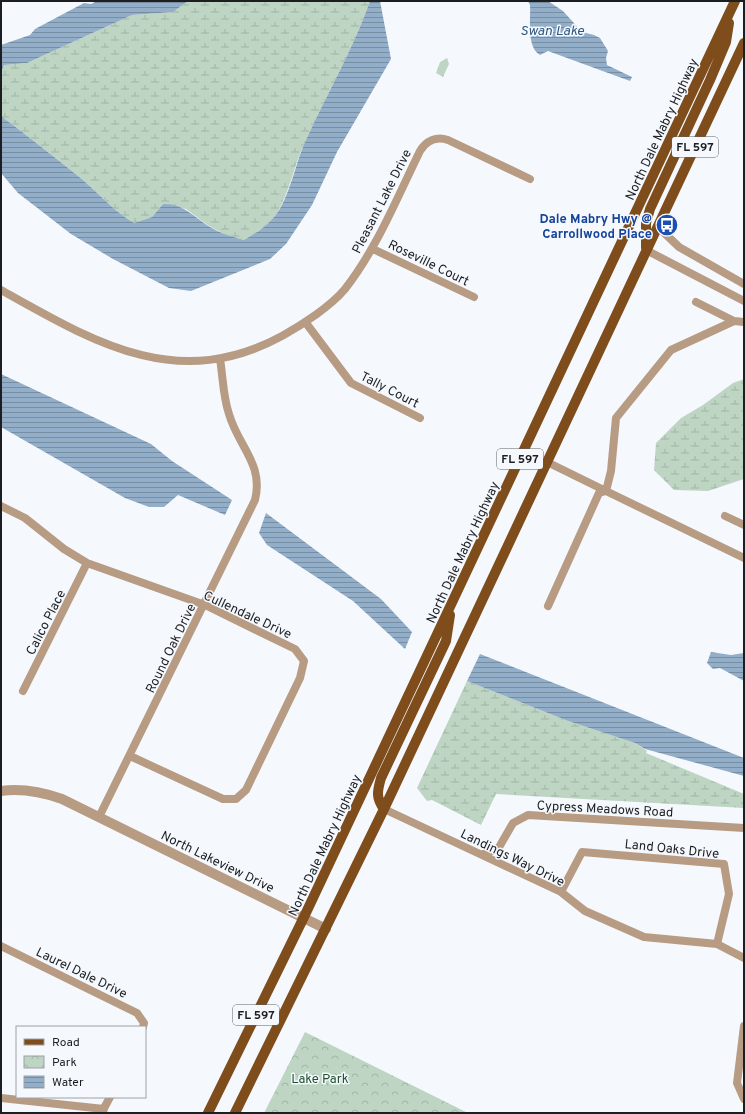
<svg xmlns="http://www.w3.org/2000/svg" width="745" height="1114" viewBox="0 0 745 1114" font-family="Overpass,sans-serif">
  <defs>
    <pattern id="wetland-marsh" width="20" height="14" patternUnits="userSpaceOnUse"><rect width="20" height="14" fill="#bdd5c2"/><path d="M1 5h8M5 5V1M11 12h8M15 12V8" fill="none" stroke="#a2b6a6"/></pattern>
    <pattern id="park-crowns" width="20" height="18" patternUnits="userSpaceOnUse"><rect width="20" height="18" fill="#bdd5c2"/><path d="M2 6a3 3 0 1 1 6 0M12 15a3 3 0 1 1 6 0" fill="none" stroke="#a2b6a6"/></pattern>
    <pattern id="water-rules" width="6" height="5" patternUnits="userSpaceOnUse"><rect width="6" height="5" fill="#93aec8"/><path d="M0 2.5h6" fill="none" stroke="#778da2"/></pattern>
  </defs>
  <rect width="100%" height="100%" fill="#f5f9fe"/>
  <path fill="url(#wetland-marsh)" d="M 188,1 L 370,1 C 353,50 326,95 305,142 C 294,165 290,191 277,213 C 270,225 255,233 244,240 L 228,236 L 209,226 L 186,209 L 163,204 L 152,217 L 134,223 C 115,212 100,195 83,180 C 56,158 29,137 1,116 L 1,73 L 4,65 L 27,63 L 132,15 L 173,12 Z
    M 744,379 L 744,479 L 708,491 L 674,490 L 654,470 L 656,443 L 681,418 L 703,405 L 733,383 Z
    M 467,681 L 568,721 L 635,743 L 647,751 L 646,753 L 744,794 L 744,808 L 496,794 L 481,825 L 432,800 L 427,801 L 417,788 Z"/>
  <path fill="url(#park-crowns)" d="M 447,58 L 449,64 L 443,77 L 436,73 L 440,62 Z
    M 305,1032 L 468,1113 L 264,1113 Z"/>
  <path fill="url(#water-rules)" d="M 97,1 L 188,1 L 173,12 L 132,15 L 27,63 L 4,65 L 1,73 L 1,45 L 30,35 L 35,29 L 84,3 L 91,4 Z
    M 370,1 L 380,1 L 391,59 L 337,152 L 312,205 L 286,244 L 270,259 L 191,291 L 169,288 L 113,259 L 71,234 L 18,193 L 1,173 L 1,116 C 29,137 56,158 83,180 C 100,195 115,212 134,223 L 152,217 L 163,204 C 183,203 194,217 210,227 C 220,233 232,237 244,240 C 256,233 267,226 275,216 C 289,199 296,162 305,142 C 326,95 353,50 370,1 Z
    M 528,1 L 548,1 L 563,11 L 582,32 L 594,35 L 600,38 L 608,51 L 606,58 L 607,65 L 632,77 L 630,81 L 548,51 L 540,55 C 526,47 531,19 530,5 Z
    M 1,374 L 151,444 L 172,461 L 232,500 L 225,515 L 178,495 L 164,507 L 149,507 L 125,498 L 1,427 Z
    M 266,513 L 381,599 L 412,632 L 405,649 L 353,601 L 267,545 L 259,533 Z
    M 711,652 L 731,655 L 744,653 L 744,681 L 720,668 L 713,669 L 707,663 Z
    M 480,654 L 744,758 L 744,776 L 645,749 L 635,743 L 568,721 L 467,681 Z"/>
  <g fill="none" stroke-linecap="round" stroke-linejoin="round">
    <path stroke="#b89b83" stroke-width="8" d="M 657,226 L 679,247 L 744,284
      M 373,249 L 474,297
      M 646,250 L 744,301
      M 1,290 C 94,342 177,393 282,336 C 302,325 331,306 345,289 C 377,248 397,198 420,151 C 426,141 436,136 448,140 L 530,179
      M 734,321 L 744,322
      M 306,323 L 351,383 L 420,418
      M 547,462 L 606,491 L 611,471 L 616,418 L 671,350 L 734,321 L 696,302
      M 1,506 L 25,518 L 64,549 L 87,563 L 205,605 L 295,649 L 304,661 L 300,678 L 246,790 L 236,799 L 223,799 L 130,756
      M 725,516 L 744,525
      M 548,606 L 599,493 L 606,491 L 744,558
      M 23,691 L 87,563
      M 384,809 L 561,892 L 585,911 L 644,937 L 717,944 L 744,958
      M 99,817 L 255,500 C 264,464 238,446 229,414 C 223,397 223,377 220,359
      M 483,854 L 498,849 L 513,823 L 528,815 L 744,828
      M 561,892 L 582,852 L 724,864 L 729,894 L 717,944
      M 1,946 L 137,1013 L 144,1023 L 143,1027
      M 744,1026 L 737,1083 L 744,1099
      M 1,1098 L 104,1109
      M 102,1112 L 110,1097"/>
    <path stroke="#b89b83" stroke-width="10" d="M 1,791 C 23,788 42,792 62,799 L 326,929"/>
    <path stroke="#7f4d1b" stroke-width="10" d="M 646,248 L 646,223 L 650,209 L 710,80 L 726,42 L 729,23
      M 384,809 C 376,798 377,792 381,778 L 446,641 L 450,615
      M 208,1113 L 304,917 L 735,1
      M 235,1113 L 384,809 L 744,43"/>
  </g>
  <defs>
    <g id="bus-disc" transform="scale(1.15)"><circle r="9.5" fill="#1a4fb4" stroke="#f5f9fe"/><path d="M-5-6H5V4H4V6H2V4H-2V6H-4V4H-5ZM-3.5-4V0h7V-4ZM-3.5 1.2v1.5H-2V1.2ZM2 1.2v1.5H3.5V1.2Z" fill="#fff"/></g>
  </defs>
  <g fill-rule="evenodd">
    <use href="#bus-disc" x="667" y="225"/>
  </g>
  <g text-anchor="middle" stroke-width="3" stroke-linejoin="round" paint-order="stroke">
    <g fill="#f5f9fe" stroke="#5d6063" stroke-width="1">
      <rect x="672" y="137" width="46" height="20" rx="3"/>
      <rect x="497" y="449" width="46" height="20" rx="3"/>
      <rect x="233" y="1005" width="46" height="20" rx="3"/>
    </g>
    <g font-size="12" font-weight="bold" fill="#1c1e21">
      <text x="695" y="151">FL 597</text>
      <text x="520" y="463">FL 597</text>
      <text x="256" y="1019">FL 597</text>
    </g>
    <g font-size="13" fill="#1c1e21" stroke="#f5f9fe">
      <text transform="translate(661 129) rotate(-65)" y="5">North Dale Mabry Highway</text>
      <text transform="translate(381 201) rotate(-63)" y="5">Pleasant Lake Drive</text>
      <text transform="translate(429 262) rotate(26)" y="5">Roseville Court</text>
      <text transform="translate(390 389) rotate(27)" y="5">Tally Court</text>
      <text transform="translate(462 552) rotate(-65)" y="5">North Dale Mabry Highway</text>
      <text transform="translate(248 614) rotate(25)" y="5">Cullendale Drive</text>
      <text transform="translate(45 622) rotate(-63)" y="5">Calico Place</text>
      <text transform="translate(170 648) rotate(-64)" y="5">Round Oak Drive</text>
      <text transform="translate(605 808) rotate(3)" y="5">Cypress Meadows Road</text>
      <text transform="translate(324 845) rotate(-65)" y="5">North Dale Mabry Highway</text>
      <text transform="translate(672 848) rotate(6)" y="5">Land Oaks Drive</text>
      <text transform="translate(513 857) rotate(26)" y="5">Landings Way Drive</text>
      <text transform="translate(218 861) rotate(26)" y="5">North Lakeview Drive</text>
      <text transform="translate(82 972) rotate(26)" y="5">Laurel Dale Drive</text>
    </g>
    <g font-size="13" font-weight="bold" fill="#164399" stroke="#f5f9fe" text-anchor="end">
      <text x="652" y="223">Dale Mabry Hwy @<tspan x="652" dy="15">Carrollwood Place</tspan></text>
    </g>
    <g font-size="13" fill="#1c4f2e" stroke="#f5f9fe">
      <text x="320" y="1083">Lake Park</text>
    </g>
    <g font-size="14" font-style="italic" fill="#305980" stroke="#f5f9fe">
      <text x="552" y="35">Swan Lake</text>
    </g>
  </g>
  <rect width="745" height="1114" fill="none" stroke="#1c1e21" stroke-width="4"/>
  <rect x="16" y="1026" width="130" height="72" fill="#f5f9fe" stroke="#9ea1a6"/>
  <rect x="24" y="1039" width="20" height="6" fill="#7f4d1b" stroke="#9ea1a6"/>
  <text x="52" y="1046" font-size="12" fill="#1c1e21">Road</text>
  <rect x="24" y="1056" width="20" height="12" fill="url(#park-crowns)" stroke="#9ea1a6"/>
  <text x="52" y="1066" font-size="12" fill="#1c1e21">Park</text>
  <rect x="24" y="1076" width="20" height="12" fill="url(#water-rules)" stroke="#9ea1a6"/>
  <text x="52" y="1086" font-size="12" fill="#1c1e21">Water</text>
</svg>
